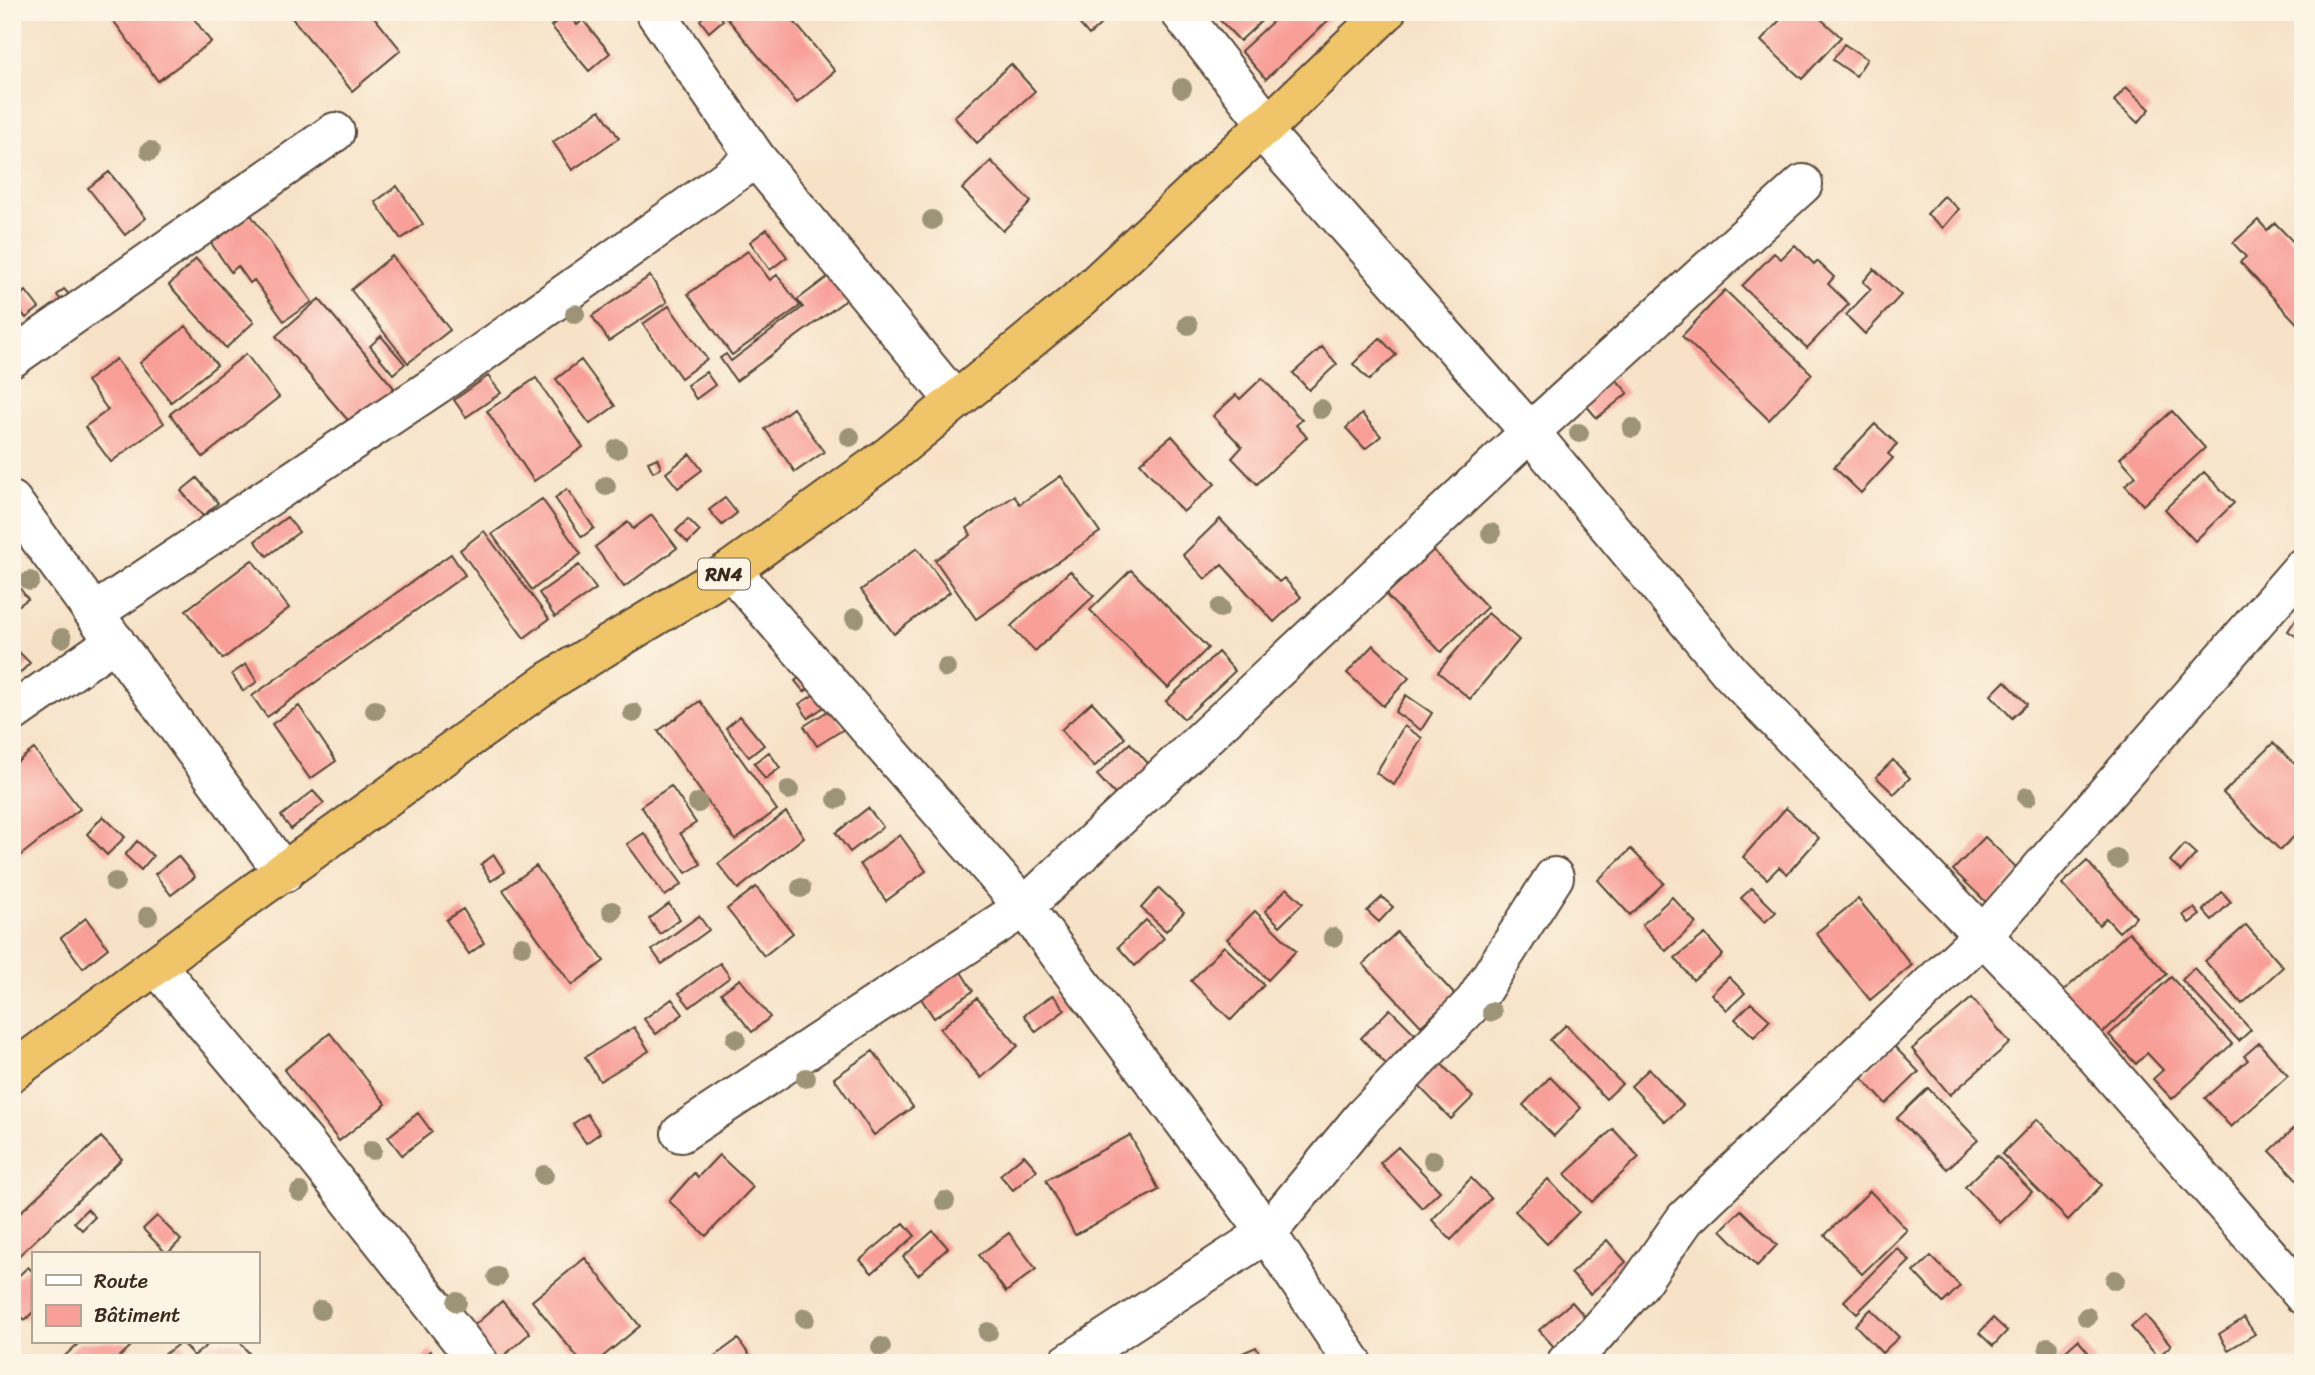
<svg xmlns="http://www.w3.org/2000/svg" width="2315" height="1375" viewBox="0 0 2315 1375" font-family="Sriracha,sans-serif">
  <rect width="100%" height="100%" fill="#fcf5e5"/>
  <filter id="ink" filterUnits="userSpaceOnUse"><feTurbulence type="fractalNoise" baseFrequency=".0143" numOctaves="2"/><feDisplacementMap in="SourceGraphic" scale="14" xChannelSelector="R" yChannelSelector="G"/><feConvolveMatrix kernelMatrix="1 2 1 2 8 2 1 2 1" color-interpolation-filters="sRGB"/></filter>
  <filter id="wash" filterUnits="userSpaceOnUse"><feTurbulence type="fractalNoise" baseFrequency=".00686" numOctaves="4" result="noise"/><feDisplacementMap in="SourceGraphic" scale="28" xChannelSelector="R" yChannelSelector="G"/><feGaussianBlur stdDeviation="1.57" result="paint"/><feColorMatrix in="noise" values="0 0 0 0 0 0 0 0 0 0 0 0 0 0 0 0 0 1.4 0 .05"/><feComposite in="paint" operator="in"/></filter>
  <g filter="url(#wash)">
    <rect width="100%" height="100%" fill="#f7e2c8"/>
    <g id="blocks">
      <path fill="#f89f98" d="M 107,12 L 189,12 L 211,42 L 158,81 Z
        M 287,12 L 370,12 L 401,50 L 352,91 Z
        M 708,12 L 717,12 L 723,20 L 709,32 L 700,20 Z
        M 722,12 L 786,12 L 835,71 L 797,103 Z
        M 1069,12 L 1114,12 L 1089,35 Z
        M 1212,12 L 1271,12 L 1240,41 Z
        M 1283,12 L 1337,12 L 1266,79 L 1241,51 Z
        M 1787,12 L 1813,12 L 1841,37 L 1802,79 L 1761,41 Z
        M 567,13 L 577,25 L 583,20 L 610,53 L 589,71 L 551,26 Z
        M 1844,44 L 1867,59 L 1856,76 L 1833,60 Z
        M 1011,64 L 1035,91 L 977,143 L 954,117 Z
        M 2126,87 L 2150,109 L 2138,123 L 2114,101 Z
        M 600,110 L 619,138 L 572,170 L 553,142 Z
        M 991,161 L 1031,202 L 1003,231 L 962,189 Z
        M 109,172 L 146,218 L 125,235 L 88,188 Z
        M 397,186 L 423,224 L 401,239 L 375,202 Z
        M 1944,196 L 1959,209 L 1943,228 L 1927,214 Z
        M 251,215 L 312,302 L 284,321 L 254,280 L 250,283 L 238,266 L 231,272 L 211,243 Z
        M 2258,220 L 2267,230 L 2275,223 L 2303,252 L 2303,330 L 2240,262 L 2246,257 L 2233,243 Z
        M 767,229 L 787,257 L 770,270 L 750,242 Z
        M 1795,245 L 1814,264 L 1817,261 L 1834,277 L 1828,284 L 1849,304 L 1807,348 L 1742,286 L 1774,253 L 1781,259 Z
        M 748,251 L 770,280 L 777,275 L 800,306 L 732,355 L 688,294 Z
        M 392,256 L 450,330 L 408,363 L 351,290 Z
        M 196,259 L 254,322 L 226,348 L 169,285 Z
        M 1874,269 L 1901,295 L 1865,334 L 1846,315 L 1871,289 L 1863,282 Z
        M 833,273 L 850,297 L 736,381 L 720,358 L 726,354 L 731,361 L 803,307 L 797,300 Z
        M 650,276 L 667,302 L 609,341 L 592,316 Z
        M 64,289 L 74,300 L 66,307 L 57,295 Z
        M 1725,290 L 1812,374 L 1769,420 L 1682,336 Z
        M 26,291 L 39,308 L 26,318 L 13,302 Z
        M 319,299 L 394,388 L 352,425 L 276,336 Z
        M 669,306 L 707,359 L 681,378 L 643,324 Z
        M 186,326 L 217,365 L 171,402 L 140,363 Z
        M 381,336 L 405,364 L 393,374 L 370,346 Z
        M 1380,338 L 1396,355 L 1369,380 L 1353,364 Z
        M 1322,347 L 1337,364 L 1309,390 L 1293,373 Z
        M 246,354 L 279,397 L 203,457 L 170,414 Z
        M 116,359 L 164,423 L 111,462 L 85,427 L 108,410 L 87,381 Z
        M 581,360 L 615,406 L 590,424 L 556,379 Z
        M 706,372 L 715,385 L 696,399 L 687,385 Z
        M 488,376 L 501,393 L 466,417 L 454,400 Z
        M 1614,377 L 1628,393 L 1597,418 L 1584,403 Z
        M 536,378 L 583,447 L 534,481 L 487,411 Z
        M 1262,378 L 1302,420 L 1296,425 L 1307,437 L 1257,484 L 1232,458 L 1242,447 L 1213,416 L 1236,395 L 1240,399 Z
        M 793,408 L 824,452 L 795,472 L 765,429 Z
        M 2172,411 L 2205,448 L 2143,505 L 2125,485 L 2136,476 L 2120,458 Z
        M 1362,414 L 1381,436 L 1365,449 L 1346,428 Z
        M 1875,424 L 1897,444 L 1888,454 L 1893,458 L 1861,493 L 1834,467 Z
        M 1172,436 L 1215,484 L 1183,512 L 1140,463 Z
        M 690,454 L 702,470 L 678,488 L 666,473 Z
        M 657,458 L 661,468 L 653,472 L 648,462 Z
        M 2204,472 L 2234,503 L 2195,541 L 2165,509 Z
        M 1061,476 L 1100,532 L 976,619 L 935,560 L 971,535 L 967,528 L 1014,496 L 1020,504 Z
        M 197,478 L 218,503 L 203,516 L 181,491 Z
        M 567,489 L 594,528 L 582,537 L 555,498 Z
        M 725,498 L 737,513 L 722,525 L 709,510 Z
        M 542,499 L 581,554 L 532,590 L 492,534 Z
        M 652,515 L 677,548 L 624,587 L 595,547 L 628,522 L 633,529 Z
        M 287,517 L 299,532 L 267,556 L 255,541 Z
        M 688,519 L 700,531 L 688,543 L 676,531 Z
        M 1220,519 L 1279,582 L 1284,578 L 1301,597 L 1274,622 L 1222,565 L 1205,579 L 1183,555 Z
        M 484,531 L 549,619 L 524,638 L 460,550 Z
        M 917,548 L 950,592 L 894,634 L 861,590 Z
        M 1433,550 L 1487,607 L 1441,652 L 1386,595 Z
        M 451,554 L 465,575 L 267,717 L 252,696 Z
        M 252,560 L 289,608 L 223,659 L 186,610 Z
        M 579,565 L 596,589 L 555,617 L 539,593 Z
        M 1131,570 L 1208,648 L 1168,688 L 1090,610 Z
        M 1070,571 L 1094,596 L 1035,651 L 1011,626 Z
        M 12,578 L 28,599 L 12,610 Z
        M 1488,613 L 1519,640 L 1470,699 L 1438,672 Z
        M 2300,613 L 2303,615 L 2303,641 L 2288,631 Z
        M 1373,645 L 1409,678 L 1383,706 L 1347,673 Z
        M 19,652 L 30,663 L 15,678 L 12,675 L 12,659 Z
        M 1218,652 L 1235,671 L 1184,719 L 1166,701 Z
        M 246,664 L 257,682 L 243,691 L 232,674 Z
        M 804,674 L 813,685 L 804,692 L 795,681 Z
        M 2005,681 L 2027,704 L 2012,718 L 1991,695 Z
        M 815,694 L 824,707 L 808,718 L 799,704 Z
        M 1406,695 L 1432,713 L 1421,730 L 1395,712 Z
        M 700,701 L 777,810 L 735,840 L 658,731 Z
        M 1092,702 L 1125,738 L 1094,767 L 1061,730 Z
        M 299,706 L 336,761 L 310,779 L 272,724 Z
        M 831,709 L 844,729 L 817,746 L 804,726 Z
        M 740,716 L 764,745 L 749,757 L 726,728 Z
        M 1404,726 L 1422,738 L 1394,785 L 1376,773 Z
        M 1130,743 L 1154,770 L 1121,801 L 1097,775 Z
        M 2273,743 L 2303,772 L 2303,828 L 2280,850 L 2223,793 Z
        M 34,749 L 80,809 L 12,862 L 12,766 Z
        M 769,752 L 780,768 L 765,779 L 754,763 Z
        M 1893,760 L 1910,778 L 1894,794 L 1876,777 Z
        M 671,786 L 696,823 L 680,833 L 701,864 L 686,873 L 641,806 Z
        M 313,791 L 324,803 L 291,829 L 281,816 Z
        M 868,808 L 883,827 L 850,852 L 836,833 Z
        M 1786,808 L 1819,838 L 1787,874 L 1779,867 L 1767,879 L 1743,857 Z
        M 786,812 L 804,837 L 738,889 L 718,864 Z
        M 103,816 L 125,837 L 107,855 L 87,834 Z
        M 644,833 L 682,884 L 665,896 L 627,844 Z
        M 900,835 L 926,871 L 886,901 L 860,864 Z
        M 1985,837 L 2020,871 L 1988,904 L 1953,870 Z
        M 137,841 L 153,856 L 141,870 L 125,855 Z
        M 2185,844 L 2196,854 L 2181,871 L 2170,861 Z
        M 1631,849 L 1664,883 L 1630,915 L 1598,880 Z
        M 494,855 L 505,872 L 491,881 L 481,864 Z
        M 178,856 L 195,877 L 171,895 L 155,874 Z
        M 2087,861 L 2136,917 L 2119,932 L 2106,918 L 2099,925 L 2062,884 Z
        M 536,866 L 604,961 L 572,985 L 503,890 Z
        M 756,887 L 793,933 L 764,956 L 727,909 Z
        M 1159,888 L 1184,912 L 1166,931 L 1141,908 Z
        M 1287,888 L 1303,903 L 1280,926 L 1265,911 Z
        M 1752,888 L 1776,912 L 1765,922 L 1741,898 Z
        M 2222,892 L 2231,902 L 2212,920 L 2203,910 Z
        M 1382,897 L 1393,907 L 1379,922 L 1367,911 Z
        M 1672,897 L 1696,923 L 1666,951 L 1642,925 Z
        M 1858,899 L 1912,965 L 1870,1000 L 1816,933 Z
        M 669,904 L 680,919 L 660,934 L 649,919 Z
        M 2194,908 L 2200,915 L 2189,923 L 2183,915 Z
        M 463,909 L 484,943 L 469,954 L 446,920 Z
        M 1255,911 L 1296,951 L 1268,980 L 1227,939 Z
        M 699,916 L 709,930 L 662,964 L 652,950 Z
        M 86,918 L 108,948 L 83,968 L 61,938 Z
        M 1146,920 L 1164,938 L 1135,966 L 1118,947 Z
        M 2246,925 L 2283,967 L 2242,1004 L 2205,961 Z
        M 1397,932 L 1455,995 L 1421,1026 L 1363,964 Z
        M 2129,932 L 2167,974 L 2098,1037 L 2060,994 Z
        M 1705,934 L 1723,955 L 1693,980 L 1675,958 Z
        M 1224,946 L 1264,985 L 1231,1020 L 1191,981 Z
        M 720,963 L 730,977 L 690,1007 L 679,993 Z
        M 956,964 L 973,991 L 934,1018 L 916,991 Z
        M 2194,968 L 2251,1030 L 2239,1041 L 2182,980 Z
        M 1729,977 L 1745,993 L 1727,1010 L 1711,994 Z
        M 2171,977 L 2232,1044 L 2172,1099 L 2153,1079 L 2163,1070 L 2147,1053 L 2136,1064 L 2109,1035 Z
        M 740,979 L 770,1017 L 752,1032 L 721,993 Z
        M 1053,995 L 1065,1010 L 1036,1032 L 1024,1015 Z
        M 977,998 L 1018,1046 L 981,1078 L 940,1029 Z
        M 1972,998 L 2010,1043 L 1950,1095 L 1912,1049 Z
        M 672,999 L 683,1014 L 656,1034 L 644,1019 Z
        M 1751,1003 L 1770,1020 L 1754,1037 L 1735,1019 Z
        M 1390,1009 L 1415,1034 L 1386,1064 L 1361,1038 Z
        M 1566,1025 L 1622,1084 L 1606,1099 L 1550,1040 Z
        M 634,1027 L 649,1051 L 600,1081 L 585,1057 Z
        M 330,1033 L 386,1104 L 339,1141 L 284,1070 Z
        M 2259,1043 L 2288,1076 L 2231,1127 L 2205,1098 L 2248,1060 L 2244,1056 Z
        M 1894,1046 L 1919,1072 L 1886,1104 L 1861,1077 Z
        M 873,1051 L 913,1107 L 874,1135 L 834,1078 Z
        M 1433,1055 L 1473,1097 L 1451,1119 L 1410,1077 Z
        M 1649,1069 L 1683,1105 L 1665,1122 L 1631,1086 Z
        M 1550,1077 L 1581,1108 L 1554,1136 L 1523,1105 Z
        M 1928,1088 L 1978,1140 L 1947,1169 L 1897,1118 Z
        M 418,1113 L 432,1132 L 402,1155 L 388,1137 Z
        M 587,1114 L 600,1133 L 586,1143 L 573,1124 Z
        M 2037,1119 L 2102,1185 L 2068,1220 L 2002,1154 Z
        M 2303,1120 L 2303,1186 L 2270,1151 Z
        M 1613,1129 L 1639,1157 L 1592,1202 L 1565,1174 Z
        M 1130,1135 L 1159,1190 L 1075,1235 L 1046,1180 Z
        M 101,1137 L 122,1159 L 12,1262 L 12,1220 Z
        M 1398,1147 L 1440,1191 L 1422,1208 L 1380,1163 Z
        M 719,1155 L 753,1187 L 706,1236 L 669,1201 L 694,1173 L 698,1177 Z
        M 1024,1155 L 1037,1170 L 1013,1190 L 1000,1175 Z
        M 1997,1156 L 2032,1192 L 2000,1223 L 1965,1187 Z
        M 1471,1178 L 1491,1198 L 1451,1240 L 1432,1220 Z
        M 1548,1179 L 1579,1212 L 1547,1244 L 1515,1211 Z
        M 1870,1191 L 1907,1230 L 1862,1274 L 1825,1235 Z
        M 87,1209 L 95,1217 L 82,1230 L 74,1222 Z
        M 1741,1210 L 1777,1245 L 1757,1266 L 1721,1230 Z
        M 157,1216 L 181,1240 L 167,1254 L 143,1229 Z
        M 904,1223 L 915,1236 L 872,1273 L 860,1260 Z
        M 933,1231 L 948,1248 L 918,1275 L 903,1257 Z
        M 1009,1233 L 1036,1269 L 1006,1292 L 979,1255 Z
        M 1607,1240 L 1626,1262 L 1590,1294 L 1571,1273 Z
        M 1897,1248 L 1910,1261 L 1857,1313 L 1844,1301 Z
        M 1931,1256 L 1960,1286 L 1943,1303 L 1914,1272 Z
        M 585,1258 L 640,1326 L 595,1363 L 582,1363 L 532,1301 Z
        M 28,1267 L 33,1272 L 33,1312 L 25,1320 L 12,1307 L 12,1282 Z
        M 502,1301 L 530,1333 L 497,1362 L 469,1330 Z
        M 1572,1302 L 1586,1318 L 1554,1347 L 1539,1330 Z
        M 1871,1309 L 1899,1337 L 1882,1353 L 1855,1325 Z
        M 2145,1315 L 2171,1345 L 2158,1357 L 2131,1327 Z
        M 1993,1318 L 2007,1331 L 1993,1346 L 1979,1333 Z
        M 2244,1318 L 2255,1334 L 2228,1350 L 2219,1334 Z
        M 738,1339 L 755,1363 L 705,1363 Z
        M 2078,1340 L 2097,1363 L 2057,1363 L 2055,1361 Z
        M 80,1342 L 126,1342 L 131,1346 L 113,1363 L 57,1363 Z
        M 181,1342 L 194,1356 L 211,1342 L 240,1342 L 257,1363 L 159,1363 L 157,1360 Z
        M 1256,1347 L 1262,1359 L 1254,1363 L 1234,1363 L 1231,1358 Z
        M 430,1351 L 440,1363 L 416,1363 Z
        M 12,1353 L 22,1363 L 12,1363 Z"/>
    </g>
  </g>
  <g filter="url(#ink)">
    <use href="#blocks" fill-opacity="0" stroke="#574638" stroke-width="2"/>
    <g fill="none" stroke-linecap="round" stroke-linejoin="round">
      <g stroke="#574638" stroke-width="42">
        <path id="minor" d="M 655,12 L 756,158 L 955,401
          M 1180,12 L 1268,125
          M 1261,129 L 1530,432 L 1731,673 L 2068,1024 L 2303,1295
          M 12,358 L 335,132
          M 12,501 L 284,873
          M 731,570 L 1024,907 L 1267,1233 L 1353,1363
          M 94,613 L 438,384 L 756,158
          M 12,713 L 115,641
          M 156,965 L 304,1142 L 479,1363
          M 681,1133 L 1024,907 L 1530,432 L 1803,184
          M 1068,1363 L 1267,1233 L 1363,1117 L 1475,1001 L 1554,877
          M 1566,1363 L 1593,1337 L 1638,1286 L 1685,1219 L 1984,934 L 2303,567"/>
      </g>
      <g stroke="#574638" stroke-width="42">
        <path id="trunk" d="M 12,1072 L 238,904 L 549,681 L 731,570 L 890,455 L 1082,297 L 1261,129 L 1268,125 L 1386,12"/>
      </g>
      <use href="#minor" stroke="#fff" stroke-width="38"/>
      <use href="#trunk" stroke="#f0c469" stroke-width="38"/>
    </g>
    <g fill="#9d9478">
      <circle cx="1182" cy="88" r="10"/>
      <circle cx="150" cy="151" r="10"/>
      <circle cx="932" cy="220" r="10"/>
      <circle cx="575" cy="314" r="10"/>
      <circle cx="1188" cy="325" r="10"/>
      <circle cx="1321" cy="409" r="10"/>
      <circle cx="1632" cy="428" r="10"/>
      <circle cx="1579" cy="433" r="10"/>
      <circle cx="850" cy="437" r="10"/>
      <circle cx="617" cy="449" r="10"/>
      <circle cx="606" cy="486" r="10"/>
      <circle cx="1491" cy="533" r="10"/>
      <circle cx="30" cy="581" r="10"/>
      <circle cx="1220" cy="608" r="10"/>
      <circle cx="855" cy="618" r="10"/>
      <circle cx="62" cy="638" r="10"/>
      <circle cx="946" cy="668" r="10"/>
      <circle cx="375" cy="710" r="10"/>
      <circle cx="633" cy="713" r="10"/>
      <circle cx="789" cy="790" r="10"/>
      <circle cx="2027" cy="797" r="10"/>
      <circle cx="837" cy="799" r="10"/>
      <circle cx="698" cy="803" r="10"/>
      <circle cx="2117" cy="859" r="10"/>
      <circle cx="115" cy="882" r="10"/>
      <circle cx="801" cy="888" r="10"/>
      <circle cx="612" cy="911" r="10"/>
      <circle cx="148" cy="916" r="10"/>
      <circle cx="1333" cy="937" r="10"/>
      <circle cx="522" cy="946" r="10"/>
      <circle cx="1492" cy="1012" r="10"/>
      <circle cx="736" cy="1039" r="10"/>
      <circle cx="806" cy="1078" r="10"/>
      <circle cx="372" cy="1150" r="10"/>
      <circle cx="1433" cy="1160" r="10"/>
      <circle cx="544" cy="1175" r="10"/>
      <circle cx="300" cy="1192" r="10"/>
      <circle cx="945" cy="1201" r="10"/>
      <circle cx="497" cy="1277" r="10"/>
      <circle cx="2115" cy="1280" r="10"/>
      <circle cx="457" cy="1302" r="10"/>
      <circle cx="321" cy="1310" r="10"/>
      <circle cx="2087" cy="1317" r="10"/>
      <circle cx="805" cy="1318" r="10"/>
      <circle cx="988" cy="1332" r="10"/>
      <circle cx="881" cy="1347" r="10"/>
      <circle cx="2048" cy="1347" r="10"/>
    </g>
  </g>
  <g text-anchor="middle" stroke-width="6" stroke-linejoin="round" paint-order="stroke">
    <rect fill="#fcf5e5" stroke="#75675a" stroke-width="2" x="698" y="558.5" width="52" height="31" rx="5"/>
    <g font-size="19" font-weight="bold" fill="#3b2a1e">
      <text x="724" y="581">RN4</text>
    </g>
  </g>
  <rect width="2315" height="1375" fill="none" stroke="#fcf5e5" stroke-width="42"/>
  <rect x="32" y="1252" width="228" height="91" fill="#fcf5e5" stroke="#afa495" stroke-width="2"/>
  <rect x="46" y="1275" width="35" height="10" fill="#ffffff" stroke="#afa495" stroke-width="2"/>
  <text x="94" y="1288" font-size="21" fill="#3b2a1e">Route</text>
  <rect x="46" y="1305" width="35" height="21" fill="#f89f98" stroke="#afa495" stroke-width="2"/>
  <text x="94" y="1322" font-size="21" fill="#3b2a1e">Bâtiment</text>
</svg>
